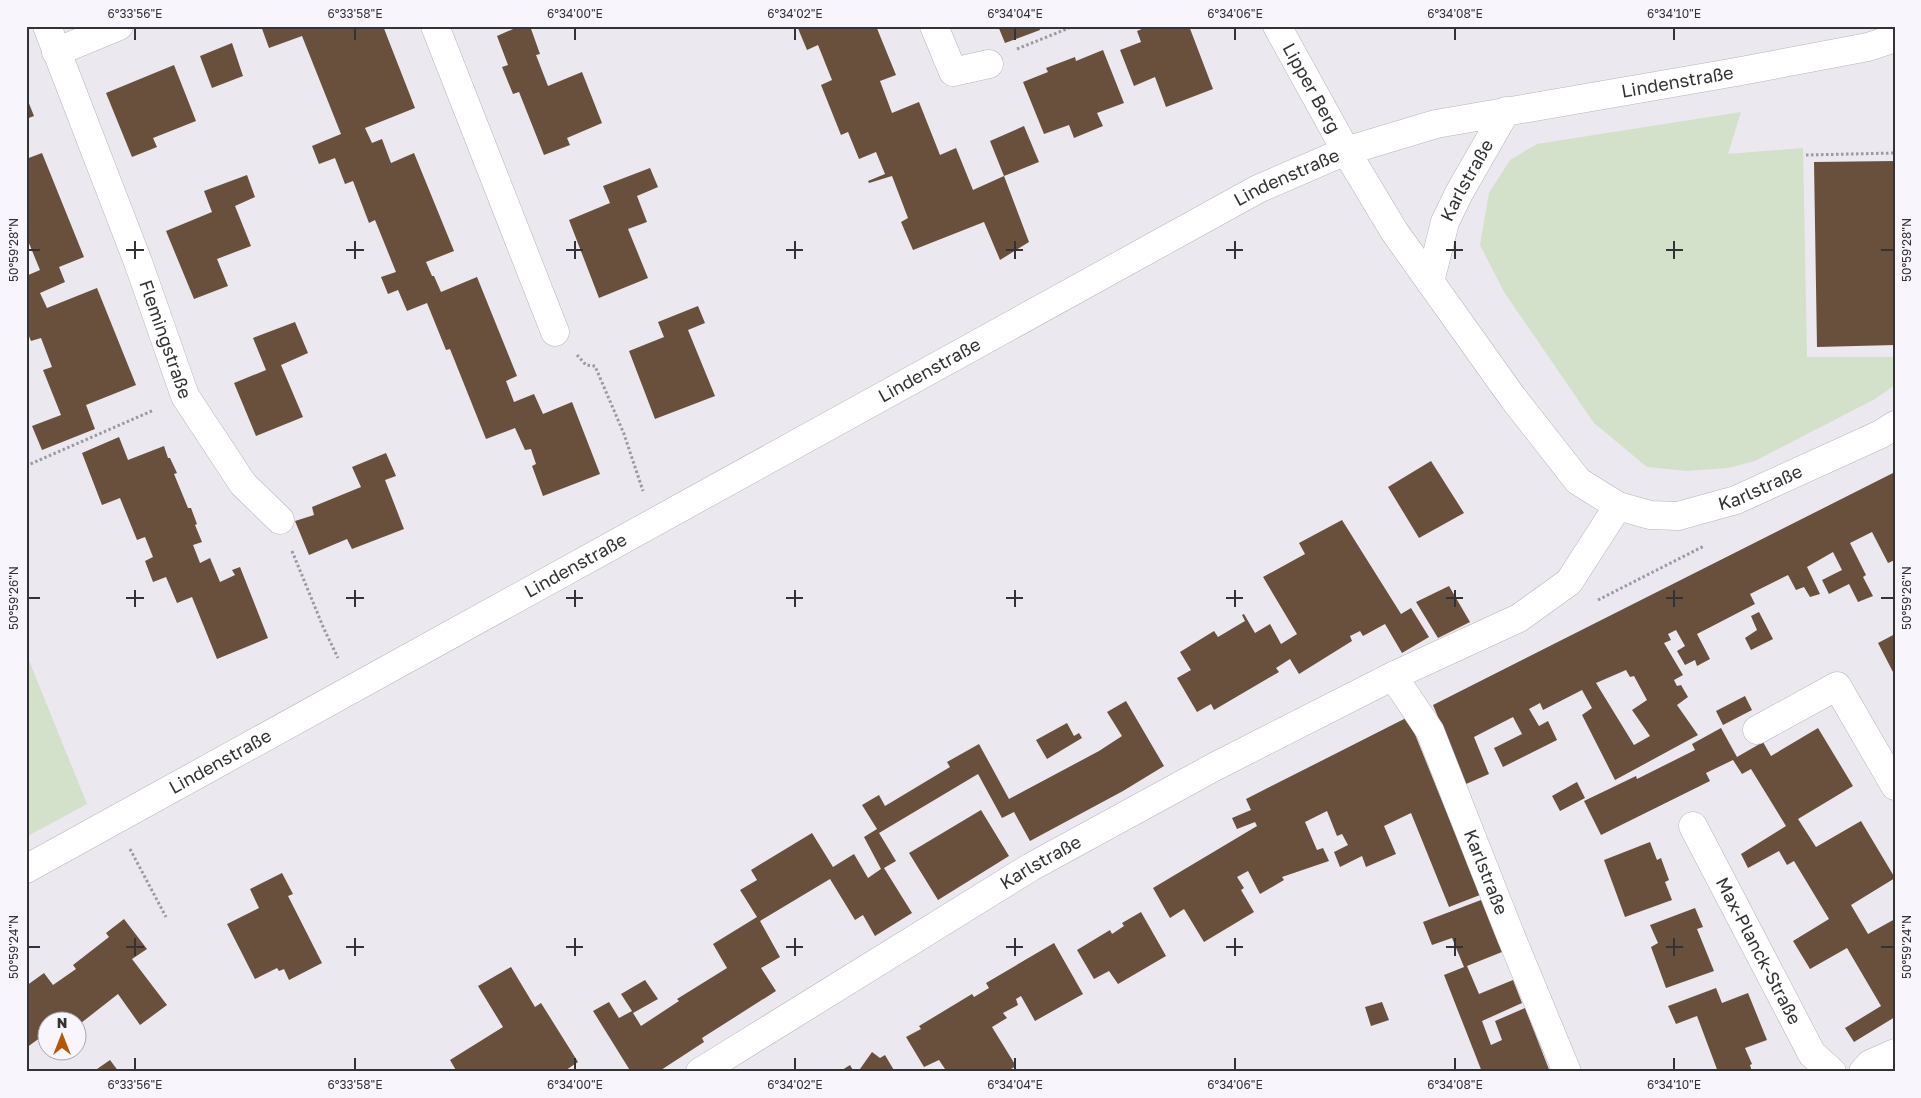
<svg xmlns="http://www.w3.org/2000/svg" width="1921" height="1098" viewBox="0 0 1921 1098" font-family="'Golos Text',sans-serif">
  <rect width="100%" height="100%" fill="#ebe8ef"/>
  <path fill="#d3e0ca" d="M 1741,112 L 1728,154 L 1803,148 L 1807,357 L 1895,357 L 1895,385 L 1875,399 L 1755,461 L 1728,468 L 1687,471 L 1647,467 L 1594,423 L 1504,292 L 1480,245 L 1489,193 L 1510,160 L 1537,144 Z
    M 26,653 L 87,804 L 26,837 Z"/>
  <path fill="#69503d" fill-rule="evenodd" d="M 261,26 L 383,26 L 415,108 L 365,128 L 372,143 L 382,139 L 391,163 L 414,153 L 454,251 L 426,262 L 432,276 L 434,276 L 441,292 L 477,277 L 517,376 L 506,381 L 514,402 L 534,394 L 543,414 L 572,402 L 600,474 L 543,496 L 532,466 L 536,464 L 531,449 L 525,450 L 515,428 L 486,439 L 450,349 L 446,350 L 427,303 L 407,311 L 398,290 L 388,294 L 381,277 L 396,272 L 375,220 L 369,223 L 353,181 L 345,184 L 335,158 L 319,164 L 312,146 L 341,134 L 302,36 L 269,48 Z
    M 520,26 L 530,26 L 540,54 L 536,55 L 548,86 L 582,72 L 602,123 L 567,138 L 570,145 L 544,155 L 519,92 L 513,94 L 502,67 L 508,65 L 497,36 Z
    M 797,26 L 876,26 L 896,75 L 880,81 L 892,113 L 919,102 L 940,155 L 956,148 L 973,190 L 1004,176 L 1029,242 L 1000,260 L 984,222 L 913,250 L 901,222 L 908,218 L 892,176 L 869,183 L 868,181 L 885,174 L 876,152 L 859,159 L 848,132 L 841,135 L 821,85 L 832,80 L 818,45 L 807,50 Z
    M 998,26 L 1039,26 L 1040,30 L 1005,43 Z
    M 1149,26 L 1189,26 L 1213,89 L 1166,107 L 1155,77 L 1134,86 L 1120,50 L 1141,42 L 1137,31 Z
    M 232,43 L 243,76 L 212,88 L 200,56 Z
    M 1103,50 L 1124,103 L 1097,113 L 1103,126 L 1074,138 L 1069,125 L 1044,134 L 1023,82 L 1048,72 L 1046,68 L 1075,57 L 1076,61 Z
    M 174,65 L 196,121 L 153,138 L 157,147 L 132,157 L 106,93 Z
    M 26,96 L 34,116 L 26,119 Z
    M 1024,126 L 1039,162 L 1004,176 L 990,141 Z
    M 42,153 L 84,257 L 59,267 L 65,282 L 40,293 L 47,308 L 97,288 L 136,385 L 86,405 L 95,429 L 42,450 L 32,426 L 61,415 L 43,370 L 52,367 L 41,338 L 31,341 L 26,329 L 26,276 L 40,270 L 26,236 L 26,159 Z
    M 1895,161 L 1895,345 L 1817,347 L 1814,162 Z
    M 650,168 L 658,187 L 637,196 L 647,222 L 628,229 L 648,278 L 599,298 L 569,220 L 610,203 L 603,186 Z
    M 247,175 L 255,197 L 235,206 L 251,246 L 217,259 L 228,286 L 194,299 L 166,231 L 212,212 L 204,191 Z
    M 698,306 L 705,323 L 688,330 L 715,396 L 655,419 L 629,351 L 664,337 L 658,322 Z
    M 295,322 L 308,353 L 281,365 L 303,417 L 256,436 L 234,383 L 266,370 L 253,338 Z
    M 119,437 L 128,460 L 164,446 L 168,458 L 170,458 L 177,473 L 174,474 L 188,508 L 191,508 L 197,524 L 195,525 L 202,542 L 193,545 L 200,563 L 210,558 L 220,582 L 235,575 L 232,570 L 240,567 L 268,638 L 217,659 L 192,597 L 177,603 L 166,577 L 153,582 L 145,561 L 153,557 L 145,537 L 137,540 L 120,498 L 102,505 L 82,453 Z
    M 386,453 L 396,476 L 385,480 L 404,529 L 352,549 L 347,539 L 309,555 L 295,521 L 314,515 L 312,507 L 361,487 L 352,467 Z
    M 1431,461 L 1464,513 L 1419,538 L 1388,487 Z
    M 1895,472 L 1895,560 L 1888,563 L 1872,532 L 1850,543 L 1866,575 L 1863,577 L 1873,596 L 1858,602 L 1849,584 L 1829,594 L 1822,580 L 1842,570 L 1833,552 L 1807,567 L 1820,594 L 1810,597 L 1804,587 L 1796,590 L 1788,575 L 1750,594 L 1755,604 L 1697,634 L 1710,659 L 1697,666 L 1695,660 L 1685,665 L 1677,651 L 1685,646 L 1676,630 L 1668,634 L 1671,640 L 1664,643 L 1683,675 L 1674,680 L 1677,686 L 1681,685 L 1688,697 L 1677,705 L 1698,735 L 1615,780 L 1582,715 L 1592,708 L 1582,690 L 1543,710 L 1540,703 L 1529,709 L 1539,726 L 1548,721 L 1557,740 L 1503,767 L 1494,748 L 1522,734 L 1513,717 L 1474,737 L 1489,774 L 1466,784 L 1433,705 ZM 1626,670 L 1630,677 L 1634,676 L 1647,700 L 1632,710 L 1650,736 L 1634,745 L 1596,683 Z
    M 1342,520 L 1401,614 L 1411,608 L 1429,637 L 1402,653 L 1385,624 L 1363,636 L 1360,631 L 1350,636 L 1352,641 L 1299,674 L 1290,659 L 1276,668 L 1279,672 L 1214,710 L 1211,704 L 1197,712 L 1177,678 L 1191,670 L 1180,652 L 1214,631 L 1218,637 L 1245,621 L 1242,615 L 1244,614 L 1255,633 L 1270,624 L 1281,644 L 1297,634 L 1263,577 L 1305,554 L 1299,543 Z
    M 1449,586 L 1470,622 L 1438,638 L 1416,602 Z
    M 1759,612 L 1773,639 L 1751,650 L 1745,638 L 1757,630 L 1751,616 Z
    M 1895,634 L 1895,671 L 1893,672 L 1878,643 Z
    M 1745,696 L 1752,710 L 1723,725 L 1716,711 Z
    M 1126,701 L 1164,766 L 1123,791 L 1030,841 L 1014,812 L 1002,818 L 978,774 L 879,833 L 896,861 L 884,868 L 912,913 L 875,936 L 863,915 L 855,920 L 830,879 L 760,921 L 780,957 L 761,968 L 776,991 L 702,1038 L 704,1042 L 658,1072 L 631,1072 L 593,1011 L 609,1002 L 619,1018 L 632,1011 L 621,994 L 645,980 L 658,999 L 633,1013 L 641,1026 L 679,1001 L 677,999 L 727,968 L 713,944 L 757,917 L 740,890 L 757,880 L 751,870 L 812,833 L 833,867 L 854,854 L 868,878 L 881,869 L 864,837 L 877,829 L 862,805 L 879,795 L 885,806 L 950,767 L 947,762 L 979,744 L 1009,799 L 1099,751 L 1122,736 L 1107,712 Z
    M 1408,717 L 1480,895 L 1449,907 L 1411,813 L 1384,826 L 1396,854 L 1366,867 L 1362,856 L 1340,867 L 1334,852 L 1348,845 L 1342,834 L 1337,836 L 1327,811 L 1305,822 L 1317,850 L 1323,848 L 1329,861 L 1282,877 L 1284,880 L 1260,894 L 1248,871 L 1237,877 L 1244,888 L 1241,890 L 1254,912 L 1204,942 L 1184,909 L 1170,918 L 1153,888 L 1257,826 L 1255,822 L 1237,829 L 1232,818 L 1251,810 L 1246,799 Z
    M 1067,723 L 1074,736 L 1079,733 L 1082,738 L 1047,759 L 1036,740 Z
    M 1721,728 L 1737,757 L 1763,742 L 1771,756 L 1818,728 L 1853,786 L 1798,819 L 1816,847 L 1861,821 L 1895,878 L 1851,905 L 1868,934 L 1895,919 L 1895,1017 L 1854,1042 L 1845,1028 L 1881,1006 L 1847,948 L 1810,969 L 1793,941 L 1829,919 L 1794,861 L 1787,865 L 1779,851 L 1748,868 L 1741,854 L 1786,826 L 1751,769 L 1742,774 L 1733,760 L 1706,773 L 1710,781 L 1601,835 L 1584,801 L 1636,776 L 1637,779 L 1695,750 L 1692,744 Z
    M 1577,782 L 1585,798 L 1560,811 L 1552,796 Z
    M 981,810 L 1009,856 L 938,900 L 909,853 Z
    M 1650,842 L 1657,860 L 1661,858 L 1669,880 L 1665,882 L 1672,900 L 1625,917 L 1604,860 Z
    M 282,873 L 293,894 L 288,896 L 322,963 L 289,980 L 284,969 L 279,971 L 277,968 L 255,979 L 227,924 L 259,908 L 250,889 Z
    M 1481,900 L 1502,952 L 1467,966 L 1479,994 L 1513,980 L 1522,1003 L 1482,1021 L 1491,1045 L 1502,1040 L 1495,1021 L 1525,1008 L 1550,1072 L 1482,1072 L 1444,975 L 1464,967 L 1452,938 L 1432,945 L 1423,922 Z
    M 1695,908 L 1703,927 L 1697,929 L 1714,971 L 1666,988 L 1651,947 L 1658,943 L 1650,925 Z
    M 1141,912 L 1166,956 L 1118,984 L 1109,971 L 1094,979 L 1077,950 L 1110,930 L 1112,934 L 1124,926 L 1122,923 Z
    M 124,919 L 147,949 L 132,959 L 167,1005 L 140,1025 L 118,994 L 81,1023 L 77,1017 L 73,1020 L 48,1020 L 48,1032 L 26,1048 L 26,986 L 44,973 L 53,985 L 76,969 L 73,965 L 109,937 L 106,933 Z
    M 1054,943 L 1083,994 L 1035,1021 L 1021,996 L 1016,999 L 1018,1005 L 1003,1013 L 1007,1018 L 992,1027 L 1016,1066 L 1006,1072 L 947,1072 L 939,1060 L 924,1067 L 906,1037 L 921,1029 L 919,1026 L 972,994 L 974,997 L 989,988 L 986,983 Z
    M 511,967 L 535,1007 L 541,1003 L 578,1062 L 563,1072 L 457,1072 L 450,1060 L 503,1027 L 478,986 Z
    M 1716,988 L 1722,1003 L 1748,993 L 1767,1040 L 1745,1048 L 1752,1064 L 1750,1065 L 1752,1072 L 1718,1072 L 1697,1016 L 1676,1024 L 1668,1006 Z
    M 1382,1002 L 1389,1020 L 1371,1026 L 1365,1007 Z
    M 872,1052 L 880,1058 L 885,1055 L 895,1072 L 856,1072 L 860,1069 Z
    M 110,1060 L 119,1072 L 99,1072 L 97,1069 Z
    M 850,1065 L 854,1072 L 839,1072 Z"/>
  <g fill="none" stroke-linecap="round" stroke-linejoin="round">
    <g stroke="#b7b4bc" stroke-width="29">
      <g id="minor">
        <path id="s1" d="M 47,26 L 138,262 L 185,396 L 243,484 L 280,520"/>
        <path d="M 435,26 L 555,332"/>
        <path d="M 934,26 L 953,72 L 989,64"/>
        <path id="s2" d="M 1277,26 L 1346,151 L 1394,231 L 1513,398 L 1578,481 L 1618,506 L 1650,515 L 1678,516 L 1736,500 L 1881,434 L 1895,425"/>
        <path d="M 56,52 L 119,26"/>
        <path id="s3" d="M 1430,282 L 1445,222 L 1459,193 L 1506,111"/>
        <path id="s4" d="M 1393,676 L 1430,731 L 1510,934 L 1567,1072"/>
        <path d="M 1757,730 L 1837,686 L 1895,786"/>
        <path id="s5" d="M 1693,826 L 1812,1054 L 1832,1072"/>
        <path id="s6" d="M 700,1072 L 1031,867 L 1216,766 L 1393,676 L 1519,618 L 1569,582 L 1618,506"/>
        <path d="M 1863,1072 L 1870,1064 L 1895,1053"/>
      </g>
    </g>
    <g stroke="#b7b4bc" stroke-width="29">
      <g id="tertiary">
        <path id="s7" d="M 26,869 L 1258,189 L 1346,151 L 1436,124 L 1736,72 L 1868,47 L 1895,38"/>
      </g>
    </g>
    <path stroke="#9c999f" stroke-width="3" stroke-dasharray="2.5 2.5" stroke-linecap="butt" d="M 1017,49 L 1074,26
      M 1806,155 L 1895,153
      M 577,355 L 586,365 L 595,366 L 624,434 L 643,491
      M 26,466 L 154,410
      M 292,551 L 324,629 L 338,658
      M 1598,600 L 1704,546
      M 130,849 L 166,917"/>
    <use href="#minor" stroke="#fff" stroke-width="28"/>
    <use href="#tertiary" stroke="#fff" stroke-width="28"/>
  </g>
  <path fill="none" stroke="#333235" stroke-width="2" d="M 135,28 L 135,40M 355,28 L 355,40M 575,28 L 575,40M 795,28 L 795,40M 1015,28 L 1015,40M 1235,28 L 1235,40M 1455,28 L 1455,40M 1674,28 L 1674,40M 135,241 L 135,259M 355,241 L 355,259M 575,241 L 575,259M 795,241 L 795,259M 1015,241 L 1015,259M 1235,241 L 1235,259M 1455,241 L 1455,259M 1674,241 L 1674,259M 28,250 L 40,250M 126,250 L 144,250M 346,250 L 364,250M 566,250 L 583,250M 786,250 L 803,250M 1006,250 L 1023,250M 1226,250 L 1243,250M 1446,250 L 1463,250M 1666,250 L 1683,250M 1881,250 L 1894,250M 135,590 L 135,607M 355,590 L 355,607M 575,590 L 575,607M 795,590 L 795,607M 1015,590 L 1015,607M 1235,590 L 1235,607M 1455,590 L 1455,607M 1674,590 L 1674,607M 28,598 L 40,598M 126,598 L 144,598M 346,598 L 364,598M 566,598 L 583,598M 786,598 L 803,598M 1006,598 L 1023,598M 1226,598 L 1243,598M 1446,598 L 1463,598M 1666,598 L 1683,598M 1881,598 L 1894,598M 135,938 L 135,956M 355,938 L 355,956M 575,938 L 575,956M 795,938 L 795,956M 1015,938 L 1015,956M 1235,938 L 1235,956M 1455,938 L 1455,956M 1674,938 L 1674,956M 28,947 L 40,947M 126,947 L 144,947M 346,947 L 364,947M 566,947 L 583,947M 786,947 L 803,947M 1006,947 L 1023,947M 1226,947 L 1243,947M 1446,947 L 1463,947M 1666,947 L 1683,947M 1881,947 L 1894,947M 135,1058 L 135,1070M 355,1058 L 355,1070M 575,1058 L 575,1070M 795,1058 L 795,1070M 1015,1058 L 1015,1070M 1235,1058 L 1235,1070M 1455,1058 L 1455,1070M 1674,1058 L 1674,1070"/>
  <g text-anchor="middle" stroke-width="5" stroke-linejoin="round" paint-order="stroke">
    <g font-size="18" fill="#333235" stroke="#f8f5fd">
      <text dy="6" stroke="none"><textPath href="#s7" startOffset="1842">Lindenstraße</textPath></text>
      <text dy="6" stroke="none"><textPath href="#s2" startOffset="71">Lipper Berg</textPath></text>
      <text dy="6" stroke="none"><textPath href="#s7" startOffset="1438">Lindenstraße</textPath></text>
      <text dy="6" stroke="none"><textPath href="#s3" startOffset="109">Karlstraße</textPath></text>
      <text dy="6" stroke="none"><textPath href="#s1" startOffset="335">Flemingstraße</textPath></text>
      <text dy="6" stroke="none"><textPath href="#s7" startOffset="1032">Lindenstraße</textPath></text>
      <text dy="6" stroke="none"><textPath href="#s2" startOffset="742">Karlstraße</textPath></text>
      <text dy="6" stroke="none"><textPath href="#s7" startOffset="628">Lindenstraße</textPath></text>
      <text dy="6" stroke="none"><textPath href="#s7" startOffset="222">Lindenstraße</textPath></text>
      <text dy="6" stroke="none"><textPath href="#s6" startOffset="400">Karlstraße</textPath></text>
      <text dy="6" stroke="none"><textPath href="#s4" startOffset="218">Karlstraße</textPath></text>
      <text dy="6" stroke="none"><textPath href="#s5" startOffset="141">Max-Planck-Straße</textPath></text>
    </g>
  </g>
  <rect width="1921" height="1098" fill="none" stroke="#f8f5fd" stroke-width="55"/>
  <g transform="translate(62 1036)"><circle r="24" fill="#f8f5fd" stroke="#a9a7ad"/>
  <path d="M0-4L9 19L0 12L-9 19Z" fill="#b55806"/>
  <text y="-8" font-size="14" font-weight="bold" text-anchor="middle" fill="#333235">N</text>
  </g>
  <rect x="28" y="28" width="1866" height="1042" fill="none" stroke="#333235" stroke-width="2"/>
  <g font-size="12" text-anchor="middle" fill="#333235">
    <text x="135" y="18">6°33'56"E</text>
    <text x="355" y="18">6°33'58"E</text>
    <text x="575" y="18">6°34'00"E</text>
    <text x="795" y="18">6°34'02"E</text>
    <text x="1015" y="18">6°34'04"E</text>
    <text x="1235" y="18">6°34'06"E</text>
    <text x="1455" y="18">6°34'08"E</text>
    <text x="1674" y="18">6°34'10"E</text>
    <text transform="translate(14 250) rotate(-90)" y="4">50°59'28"N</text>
    <text transform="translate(1907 250) rotate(-90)" y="4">50°59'28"N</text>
    <text transform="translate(14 598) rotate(-90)" y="4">50°59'26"N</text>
    <text transform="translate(1907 598) rotate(-90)" y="4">50°59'26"N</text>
    <text transform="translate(14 947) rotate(-90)" y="4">50°59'24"N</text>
    <text transform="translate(1907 947) rotate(-90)" y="4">50°59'24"N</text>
    <text x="135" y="1089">6°33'56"E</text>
    <text x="355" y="1089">6°33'58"E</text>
    <text x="575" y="1089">6°34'00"E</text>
    <text x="795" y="1089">6°34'02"E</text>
    <text x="1015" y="1089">6°34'04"E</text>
    <text x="1235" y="1089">6°34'06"E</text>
    <text x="1455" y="1089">6°34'08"E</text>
    <text x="1674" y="1089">6°34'10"E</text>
  </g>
</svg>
